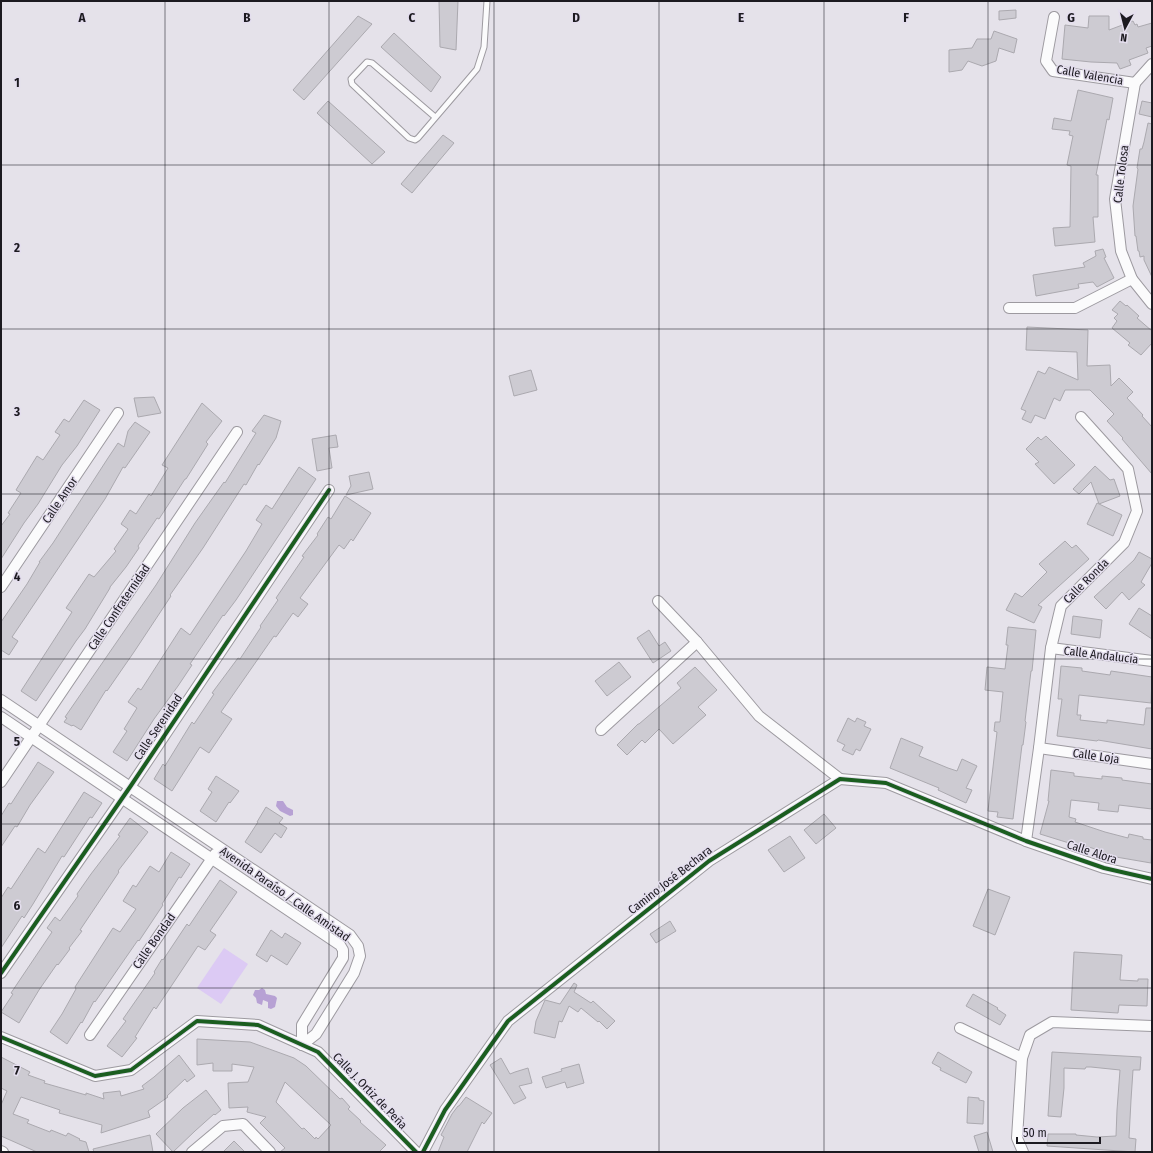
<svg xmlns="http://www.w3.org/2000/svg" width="1153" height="1153" font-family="'Fira Sans Condensed',sans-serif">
  <rect width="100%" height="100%" fill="#e5e2ea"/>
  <!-- green -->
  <polygon fill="#dccaf4" points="224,948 248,964 221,1004 197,988"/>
  <!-- water -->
  <g fill="#b7a1d4">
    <polygon points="277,801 283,801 287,807 293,810 293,815 290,816 280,811 276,806"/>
    <polygon points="262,988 265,990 266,994 275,996 277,998 275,1007 271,1009 268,1008 268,1002 263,1000 262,1005 257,1003 256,998 253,995 255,990 259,990"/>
  </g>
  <!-- building -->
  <g fill="#cdcbd2" stroke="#aba9af" fill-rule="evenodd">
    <polygon points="439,1 458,1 456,50 440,47"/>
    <polygon points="1016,10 1016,18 999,20 999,11"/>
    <polygon points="358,16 372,24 304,100 293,90"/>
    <polygon points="1089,16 1109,16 1109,30 1133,21 1135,25 1137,24 1138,27 1152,23 1152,46 1146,48 1148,53 1129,60 1131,65 1120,69 1117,63 1091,62 1062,59 1065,25 1088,28"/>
    <polygon points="994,31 1017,39 1014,53 999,48 996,61 982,66 968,61 962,70 949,72 949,50 972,48 977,39 991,39"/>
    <polygon points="394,33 441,77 431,92 381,47"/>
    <polygon points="1078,90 1113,98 1109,120 1107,119 1096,175 1098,175 1098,217 1093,217 1095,242 1055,246 1053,228 1070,227 1071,166 1067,165 1073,136 1069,135 1070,131 1052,129 1054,118 1071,121"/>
    <polygon points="328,101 385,152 372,164 317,113"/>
    <polygon points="1142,101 1152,103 1152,117 1139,114"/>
    <polygon points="1148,123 1152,124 1152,277 1144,260 1144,256 1140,257 1139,251 1138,251 1136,236 1135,236 1133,206 1138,169 1137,168 1140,149 1142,149 1144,142"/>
    <polygon points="443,135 454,143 412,193 401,184"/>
    <polygon points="1103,249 1106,257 1104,258 1114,278 1097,287 1093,282 1078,284 1079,288 1036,296 1033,275 1085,267 1083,263 1096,256 1095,251"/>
    <polygon points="1120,301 1126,306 1127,305 1139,316 1137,318 1152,331 1152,343 1141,355 1128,345 1130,343 1112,328 1117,321 1114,318 1118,314 1112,310"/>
    <polygon points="1027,327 1088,330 1087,366 1110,365 1111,386 1119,378 1133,392 1127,398 1143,415 1142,416 1152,427 1152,474 1122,439 1123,438 1107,421 1114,414 1090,390 1065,390 1060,401 1054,398 1045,419 1035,415 1031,423 1022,419 1026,411 1021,409 1038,371 1045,374 1049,367 1078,380 1077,352 1026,350"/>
    <polygon points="531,370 537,390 514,396 509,376"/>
    <polygon points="154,397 161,413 138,417 134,398"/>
    <polygon points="84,400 100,410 77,446 62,465 38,504 24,523 1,559 1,526 10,514 8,513 21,493 16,490 37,456 43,460 60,435 55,432 64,419 69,422"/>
    <polygon points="202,403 222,421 206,442 208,444 186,479 185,479 159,519 157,518 138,546 139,548 126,567 110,587 110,588 85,629 76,641 36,701 21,691 72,612 66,608 89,574 94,577 116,551 114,549 128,529 121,524 130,510 136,514 149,494 151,496 168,468 162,465"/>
    <polygon points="264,415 281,421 276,438 259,465 258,464 246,485 244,484 203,548 170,595 171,596 134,652 107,691 106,690 81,730 73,725 72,726 64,722 67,718 65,717 156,585 195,523 224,482 225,483 256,433 252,431"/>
    <polygon points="135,422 150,432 125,468 123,467 105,499 12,637 18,641 9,655 1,650 1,622 27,584 40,562 39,562 53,543 108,458 118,443 124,447 128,431"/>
    <polygon points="336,435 338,447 329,448 332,468 317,471 312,439"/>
    <polygon points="1046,436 1075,465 1054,484 1035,464 1039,462 1026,449 1038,437 1041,440"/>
    <polygon points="1095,466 1110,480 1114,479 1120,496 1099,504 1091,482 1079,494 1073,489"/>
    <polygon points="299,467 316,479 236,600 224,616 223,615 190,664 192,665 178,686 154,719 127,761 113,752 127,731 124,729 137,708 128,702 138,688 141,690 181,628 190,635 246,551 262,524 256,520 266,505 272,509"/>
    <polygon points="369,472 373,489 346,495 351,486 349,476"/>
    <polygon points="345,496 371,513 353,541 351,539 344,549 339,545 300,598 308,604 298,617 293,613 276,637 274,636 221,712 232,719 209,753 200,747 172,791 154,779 163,764 165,766 192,722 194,724 214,694 212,693 238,658 240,659 261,627 260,626 278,600 276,598 304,557 302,556 318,535 317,534 328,517 331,519"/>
    <polygon points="1097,503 1122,515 1113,536 1087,524"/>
    <polygon points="1065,541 1072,548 1076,545 1089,559 1038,605 1042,607 1034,623 1006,610 1015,593 1022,597 1047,572 1039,564"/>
    <polygon points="1139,552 1152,559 1152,563 1141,582 1145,585 1129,600 1122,592 1106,609 1094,597 1134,560"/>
    <polygon points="1139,608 1152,616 1152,639 1129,624"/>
    <polygon points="1073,616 1102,620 1100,638 1071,634"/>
    <polygon points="1008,627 1036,630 1032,671 1031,671 1025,721 1026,722 1023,745 1022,745 1013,819 997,817 998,812 988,811 997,732 994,731 995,722 1000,722 1003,692 985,690 987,667 1005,669 1008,645 1006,645"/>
    <polygon points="649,630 659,646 665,642 671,651 653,663 637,638"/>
    <polygon points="619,662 631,677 607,696 595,681"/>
    <polygon points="1061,666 1082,668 1082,671 1110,675 1111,671 1152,677 1151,703 1079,695 1077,715 1081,715 1080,720 1107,723 1107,720 1144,725 1146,708 1152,708 1152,749 1098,740 1097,741 1057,736 1062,699 1058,699"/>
    <polygon points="695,667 717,690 698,707 706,715 673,744 659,729 645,743 642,740 627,755 617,745 638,724 639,724 681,688 677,683"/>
    <polygon points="848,718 855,722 857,718 866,722 864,726 871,729 860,751 856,749 853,755 842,750 845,745 837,741"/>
    <polygon points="901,738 923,747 919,756 948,768 957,771 962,759 977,766 966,788 972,790 966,803 938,790 939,788 890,768"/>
    <polygon points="38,762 54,772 30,805 17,827 15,826 1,847 1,816 9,803 11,804"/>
    <polygon points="1051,770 1074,773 1074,776 1102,779 1102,776 1122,778 1122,780 1152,784 1152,809 1119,805 1118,812 1098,810 1099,803 1071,800 1069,817 1076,819 1075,822 1105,832 1128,838 1129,834 1143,837 1143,839 1152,840 1151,863 1116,857 1092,848 1069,842 1069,843 1040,834 1049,801 1048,801"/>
    <polygon points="216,776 239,791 230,803 229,802 216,822 200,811 212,792 208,789"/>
    <polygon points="84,792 102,803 92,818 90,817 64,857 62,856 33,904 24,918 22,916 1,948 1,898 8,887 11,889 38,848 45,853"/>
    <polygon points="266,807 283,818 279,823 287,828 281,838 275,833 261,853 245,842 258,822 257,822"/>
    <polygon points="824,814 836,828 816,844 804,830"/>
    <polygon points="130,818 148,832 118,871 119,872 80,930 82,931 69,948 70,949 58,965 57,964 39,990 19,1023 1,1012 13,994 11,993 52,932 47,928 55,917 60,921 78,896 77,894 91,874 120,836 118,835"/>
    <polygon points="790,836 805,858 784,872 768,850"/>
    <polygon points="171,852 190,864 181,878 179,877 162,904 163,905 139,941 138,940 95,1002 94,1001 82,1023 81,1022 67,1044 50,1032 62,1014 76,989 75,987 113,928 120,932 136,909 123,901 133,885 136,887 150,866 159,872"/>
    <polygon points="220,880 237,892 210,931 216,935 205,950 198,946 156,1009 154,1007 135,1037 137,1038 122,1057 107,1046 126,1021 123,1019 155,973 154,972 162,959 163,960 187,924 189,926"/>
    <polygon points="988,889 1010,897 995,935 973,926"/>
    <polygon points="670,921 676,931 656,943 650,934"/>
    <polygon points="271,930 282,938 285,933 301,943 287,965 271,955 267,962 256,955"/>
    <polygon points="1074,952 1122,955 1120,980 1138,981 1138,979 1148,979 1147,1006 1119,1005 1118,1013 1071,1010"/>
    <polygon points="574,983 577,985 574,992 591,1003 593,1001 615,1021 607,1029 599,1021 598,1022 581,1008 578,1012 569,1006 562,1022 559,1021 555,1038 534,1033 536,1021 545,1000 560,1004"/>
    <polygon points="973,994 998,1008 997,1009 1006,1015 1000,1025 966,1006"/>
    <path d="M197,1039L250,1042L294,1058L306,1066L340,1099L342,1098L350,1107L348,1109L361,1121L360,1122L386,1145L379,1152H280L285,1148L260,1123L266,1117L247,1112L248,1107L229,1108L228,1083L248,1082L254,1067L232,1064V1071H213V1063L197,1065ZM285,1082L331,1125L318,1139L316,1137L315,1139L304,1128L302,1129L276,1102Z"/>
    <polygon points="938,1052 972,1072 966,1083 940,1070 941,1068 932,1063"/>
    <polygon points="1052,1052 1141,1057 1140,1070 1133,1070 1131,1100 1129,1138 1136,1139 1135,1152 1047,1146 1048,1134 1076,1134 1076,1135 1097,1137 1116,1136 1117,1110 1120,1070 1091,1067 1086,1067 1085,1069 1064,1068 1064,1088 1061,1117 1048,1116"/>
    <polygon points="179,1055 195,1076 187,1082 185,1079 167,1096 168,1097 148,1111 150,1117 101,1133 102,1125 59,1113 60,1110 21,1097 13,1114 29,1120 27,1123 50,1132 51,1130 66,1136 68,1133 80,1139 79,1140 86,1142 89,1152 37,1152 1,1136 1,1105 7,1091 1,1088 1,1057 30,1072 28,1075 45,1081 44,1083 86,1095 86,1093 104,1099 103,1093 120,1091 121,1096 144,1089 142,1086 154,1077"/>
    <polygon points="501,1058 510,1074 515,1072 528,1068 532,1083 519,1086 526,1098 514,1104 490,1065"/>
    <polygon points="579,1064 584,1083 567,1088 565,1082 546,1088 542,1077 562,1071 561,1069"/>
    <polygon points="206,1090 221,1110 215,1115 214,1114 195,1131 173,1152 156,1134 183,1108"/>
    <polygon points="466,1097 492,1113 484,1124 482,1122 467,1152 438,1152 444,1137 441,1135 452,1114 458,1106 459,1106"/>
    <polygon points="968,1097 979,1098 979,1100 984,1101 983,1124 967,1123"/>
    <polygon points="987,1132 993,1152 979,1152 974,1136"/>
    <polygon points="150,1135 153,1152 94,1152 93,1149"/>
    <polygon points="234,1141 245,1152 223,1152"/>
  </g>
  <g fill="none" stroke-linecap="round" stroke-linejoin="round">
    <defs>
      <polyline id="service" points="435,117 372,63 367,62 351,79 352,84 409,138 415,140 418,138 477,69 484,47 487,1"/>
      <g id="minor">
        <polyline points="1054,17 1046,61 1053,71 1135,83"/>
        <polyline points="1135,83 1115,199 1121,251 1132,279 1152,304"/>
        <polyline points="1135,83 1152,64"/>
        <polyline points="1009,308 1075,308 1132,279"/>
        <polyline points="1,587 118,413"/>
        <polyline points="658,601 697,642 759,716 840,779"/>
        <polyline points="1051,648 1152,661"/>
        <polyline points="1,700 350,935 358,946 360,956 354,973 316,1034 302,1045"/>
        <polyline points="1,717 340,945 343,950 343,958 302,1025 302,1045"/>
        <polyline points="601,730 697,642"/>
        <polyline points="1039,748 1152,764"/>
        <polyline points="1,782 237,432"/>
        <polyline points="1026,841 1039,748 1051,648 1061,606 1124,543 1137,511 1128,469 1081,417"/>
        <polyline points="1,973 130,787 329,490"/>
        <polyline points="960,1028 1022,1058"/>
        <polyline points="90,1035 215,854"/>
        <polyline points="1,1037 95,1076 131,1070 197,1021 258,1025 318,1052 416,1152"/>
        <polyline points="1,1151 3,1152"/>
        <polyline points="192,1152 223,1126 243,1124 270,1152"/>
        <polyline points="423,1152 445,1110 508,1021 709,861 840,779 886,783 1026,841 1104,868 1152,879"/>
        <polyline points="1023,1152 1017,1138 1022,1058 1030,1035 1052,1022 1152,1026"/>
      </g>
    </defs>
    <!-- service casing -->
    <use href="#service" stroke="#9d9aa0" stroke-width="7"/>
    <!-- minor casing -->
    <use href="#minor" stroke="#9d9aa0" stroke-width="12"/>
    <!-- service -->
    <use href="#service" stroke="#fbfbfc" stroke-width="5"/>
    <!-- minor -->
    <use href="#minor" stroke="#fbfbfc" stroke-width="10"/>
    <defs>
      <g id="cycleway">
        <polyline points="1,973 130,787 329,490"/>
        <polyline points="1,1037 95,1076 131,1070 197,1021 258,1025 318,1052 416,1152"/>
        <polyline points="423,1152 445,1110 508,1021 709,861 840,779 886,783 1026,841 1104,868 1152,879"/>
      </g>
    </defs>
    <!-- cycleway casing -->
    <use href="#cycleway" stroke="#e4deee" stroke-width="6"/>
    <!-- cycleway -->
    <use href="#cycleway" stroke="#1b5e20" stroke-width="4"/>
  </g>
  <!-- grid -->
  <path fill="none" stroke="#1c1a20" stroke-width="1" stroke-opacity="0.55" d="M165,1V1152M329,1V1152M494,1V1152M659,1V1152M824,1V1152M988,1V1152M1,165H1152M1,329H1152M1,494H1152M1,659H1152M1,824H1152M1,988H1152"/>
  <g text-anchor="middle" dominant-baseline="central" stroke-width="3" stroke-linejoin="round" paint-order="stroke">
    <!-- street labels -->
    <g font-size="12" fill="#1c1a20" stroke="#e4deee">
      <text transform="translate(1090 75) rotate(10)">Calle Valencia</text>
      <text transform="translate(1121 174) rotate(-83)">Calle Tolosa</text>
      <text transform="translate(60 500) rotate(-56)">Calle Amor</text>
      <text transform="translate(1086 581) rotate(-45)">Calle Ronda</text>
      <text transform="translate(119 607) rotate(-56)">Calle Confraternidad</text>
      <text transform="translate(1101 655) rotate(7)">Calle Andalucía</text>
      <text transform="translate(158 727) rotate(-56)">Calle Serenidad</text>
      <text transform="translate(1096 756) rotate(8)">Calle Loja</text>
      <text transform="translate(1092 852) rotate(18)">Calle Alora</text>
      <text transform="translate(670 880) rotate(-38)">Camino José Bechara</text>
      <text transform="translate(285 894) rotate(35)">Avenida Paraíso / Calle Amistad</text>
      <text transform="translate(154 941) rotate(-55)">Calle Bondad</text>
      <text transform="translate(370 1091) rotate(46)">Calle J. Ortiz de Peña</text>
    </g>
  </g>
  <g font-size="13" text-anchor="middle" font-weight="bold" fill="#1c1a20" stroke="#e4deee" stroke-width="3" stroke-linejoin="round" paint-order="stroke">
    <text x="82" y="22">A</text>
    <text x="247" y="22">B</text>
    <text x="412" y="22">C</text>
    <text x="576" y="22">D</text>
    <text x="741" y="22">E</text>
    <text x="906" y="22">F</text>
    <text x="1071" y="22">G</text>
    <text x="17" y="87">1</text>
    <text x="17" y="252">2</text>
    <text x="17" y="416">3</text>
    <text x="17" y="581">4</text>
    <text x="17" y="746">5</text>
    <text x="17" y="910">6</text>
    <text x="17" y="1075">7</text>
  </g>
  <!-- border -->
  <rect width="1153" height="1153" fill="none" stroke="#1c1a20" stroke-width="4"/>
  <!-- north arrow -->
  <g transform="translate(1125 28) rotate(187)" stroke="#e4deee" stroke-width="3" paint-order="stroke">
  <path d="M0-3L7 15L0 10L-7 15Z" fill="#1c1a20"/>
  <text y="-6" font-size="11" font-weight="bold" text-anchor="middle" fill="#1c1a20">N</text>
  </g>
  <!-- scale -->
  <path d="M1017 1137v6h83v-6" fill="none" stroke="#1c1a20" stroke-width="2"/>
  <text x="1023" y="1137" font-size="12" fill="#1c1a20" stroke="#e4deee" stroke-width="3" paint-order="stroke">50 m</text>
</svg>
